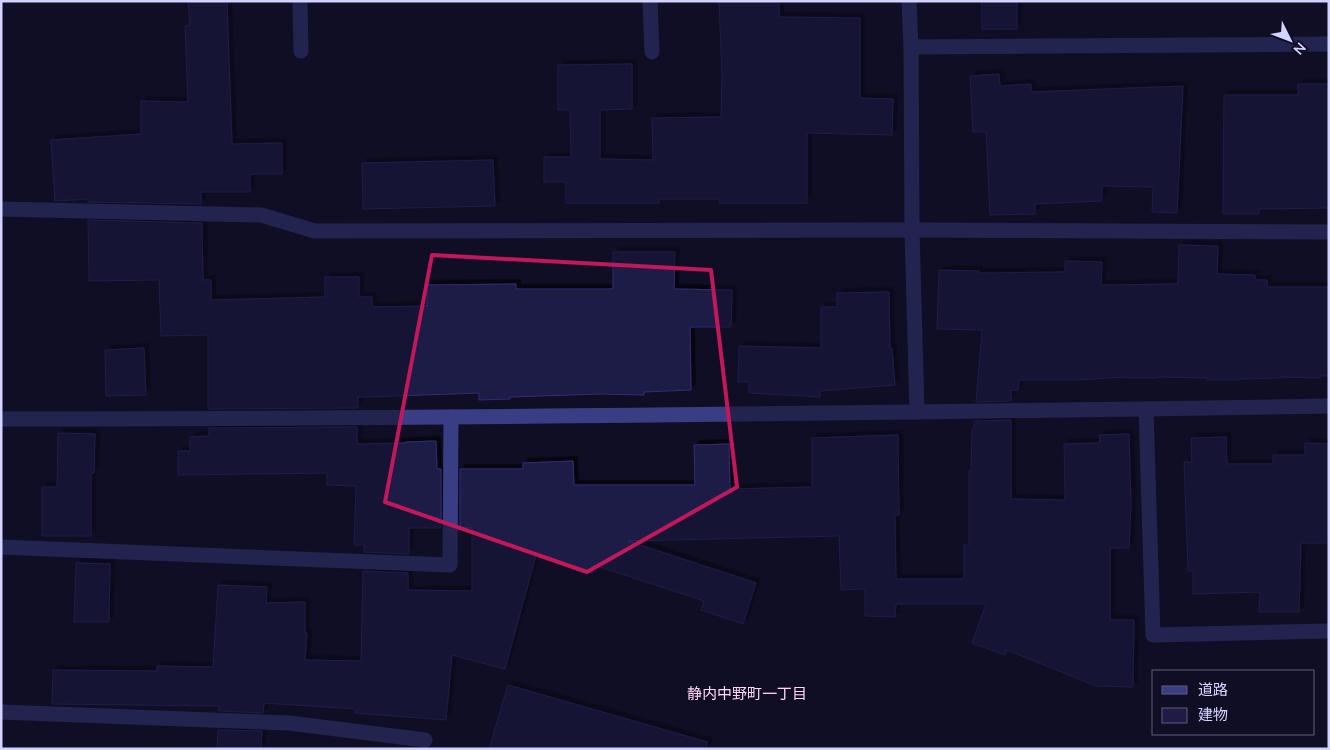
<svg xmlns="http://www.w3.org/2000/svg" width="1330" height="750" font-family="'Nunito Sans','Noto Sans JP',sans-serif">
  <defs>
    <filter id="shadow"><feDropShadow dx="4.5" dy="-4.5" stdDeviation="0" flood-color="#0009"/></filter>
  </defs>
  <rect width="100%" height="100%" fill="#100e25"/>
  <!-- building -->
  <g fill="#1f1a46" stroke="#332c72" filter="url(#shadow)">
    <polygon points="188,1 227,1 232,144 282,143 282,174 250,174 250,192 201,192 201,204 88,202 88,199 55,201 51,140 141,134 141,101 188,102 185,26 190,25"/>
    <polygon points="719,1 779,1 779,17 860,18 860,98 893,99 892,135 807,133 807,203 719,203 719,199 659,199 659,203 566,203 566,182 544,182 544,157 571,157 570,110 558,110 558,65 632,64 632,109 600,110 600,159 653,160 652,118 721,117 722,77"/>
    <rect x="982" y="1" width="35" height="28"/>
    <polygon points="999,74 1000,86 1031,84 1031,92 1183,86 1177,213 1152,212 1153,187 1102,186 1102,201 1035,204 1035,214 990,215 986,132 973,132 970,76"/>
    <polygon points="1298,84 1329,84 1329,208 1259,209 1259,214 1223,214 1224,95 1298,95"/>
    <polygon points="493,160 495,206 363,209 362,163"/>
    <polygon points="88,220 202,223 203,280 211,280 211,300 325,297 325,277 359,277 359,297 372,297 372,307 427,306 427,285 516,284 516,289 613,289 613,252 675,252 674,289 732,290 731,327 690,327 691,390 644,392 644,395 601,394 510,397 510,399 479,400 479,393 368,397 358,397 358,408 208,409 208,335 161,336 159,280 89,281"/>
    <polygon points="1179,245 1218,246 1217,274 1255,275 1255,280 1267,280 1267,287 1329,287 1329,376 1320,376 1320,378 1280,377 1280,378 1238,379 1238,380 1207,380 1207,378 1158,377 1158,378 1127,378 1127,377 1074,380 1019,380 1018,390 1011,390 1011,401 976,402 982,330 937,329 939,270 979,271 979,273 1065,272 1065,261 1102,262 1101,285 1178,284"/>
    <polygon points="889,292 890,349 892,348 895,385 820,391 820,397 749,393 749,382 738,382 739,346 821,348 821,307 837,307 837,293"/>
    <polygon points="144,348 146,395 106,396 105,350"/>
    <polygon points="1011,420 1011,499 1065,500 1064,444 1100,443 1099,435 1129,434 1131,504 1129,548 1110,548 1110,620 1134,620 1133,687 1096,686 1007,650 1005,655 972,643 986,604 896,604 895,617 865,616 865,589 841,590 839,536 628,541 756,583 743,624 701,610 704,601 594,565 592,573 536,555 505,669 452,655 446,720 355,713 356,709 264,703 263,713 219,711 219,706 52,704 53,670 157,671 157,666 213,667 218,585 267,587 266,603 305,602 305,633 307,633 305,660 361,661 363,571 408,573 408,590 472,591 472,528 460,528 460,469 523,469 523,463 573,461 574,485 695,485 694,445 729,444 730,489 812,487 812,438 898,435 899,515 895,515 896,579 964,579 964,545 969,545 969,471 971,471 972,429 974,429 974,421"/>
    <polygon points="357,427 357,444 405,443 405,442 436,441 437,469 441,469 441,528 409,528 409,554 364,552 364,545 354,545 356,486 327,485 327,473 178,475 178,451 190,451 190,437 209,436 209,428"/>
    <polygon points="58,433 95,434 94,473 91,473 91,536 42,536 42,487 57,487"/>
    <polygon points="1226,437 1227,464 1273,464 1273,455 1305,455 1305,443 1329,444 1329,543 1301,543 1299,612 1259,612 1260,592 1193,594 1193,571 1188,571 1184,462 1192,462 1191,438"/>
    <polygon points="76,563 110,564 109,622 74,622"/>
    <polygon points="508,685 707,742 706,749 489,749"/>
    <polygon points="218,730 262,731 261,749 217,749"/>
  </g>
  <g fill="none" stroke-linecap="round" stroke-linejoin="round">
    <!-- street -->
    <g stroke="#393e84" stroke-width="15">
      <polyline points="300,1 301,51"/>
      <polyline points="650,1 652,52"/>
      <polyline points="909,1 911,47 912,230 917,412"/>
      <polyline points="911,47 1329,44"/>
      <polyline points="1,209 261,215 315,231 912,230 1329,232"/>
      <polyline points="1146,409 1153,635 1329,631"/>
      <path d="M1,419C444,419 886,413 1329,406"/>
      <polyline points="1,547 450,565 451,417"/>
      <polyline points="1,712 289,723 425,740"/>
    </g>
  </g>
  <!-- marked area -->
  <path d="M0 0H1330V750H0ZM432,255L711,270L737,487L587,572L385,502Z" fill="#100e25" fill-opacity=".55" fill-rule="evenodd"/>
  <path fill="none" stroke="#c2185b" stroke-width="4" stroke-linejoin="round" d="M432,255L711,270L737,487L587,572L385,502Z"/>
  <g text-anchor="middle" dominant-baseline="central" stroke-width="4.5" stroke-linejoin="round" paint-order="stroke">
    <!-- neighbourhood labels -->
    <g font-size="15" fill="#ffd5f4" stroke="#100e25">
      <text x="747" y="694">静内中野町一丁目</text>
    </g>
  </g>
  <!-- border -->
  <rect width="1330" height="750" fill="none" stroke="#d3d3ff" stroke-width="5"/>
  <!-- legend -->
  <rect x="1152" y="670" width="162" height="65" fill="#100e25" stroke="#5e5d7c"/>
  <rect x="1162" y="686" width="25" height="8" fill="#393e84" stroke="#5e5d7c"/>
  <text x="1198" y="695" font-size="15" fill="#d3d3ff">道路</text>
  <rect x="1162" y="708" width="25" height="15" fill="#1f1a46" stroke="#5e5d7c"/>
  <text x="1198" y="720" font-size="15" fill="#d3d3ff">建物</text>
  <!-- north arrow -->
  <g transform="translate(1290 40) rotate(132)" stroke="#100e25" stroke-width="4" paint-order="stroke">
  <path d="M0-4L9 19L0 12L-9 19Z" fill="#d3d3ff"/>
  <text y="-8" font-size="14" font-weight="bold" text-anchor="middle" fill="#d3d3ff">N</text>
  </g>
</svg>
